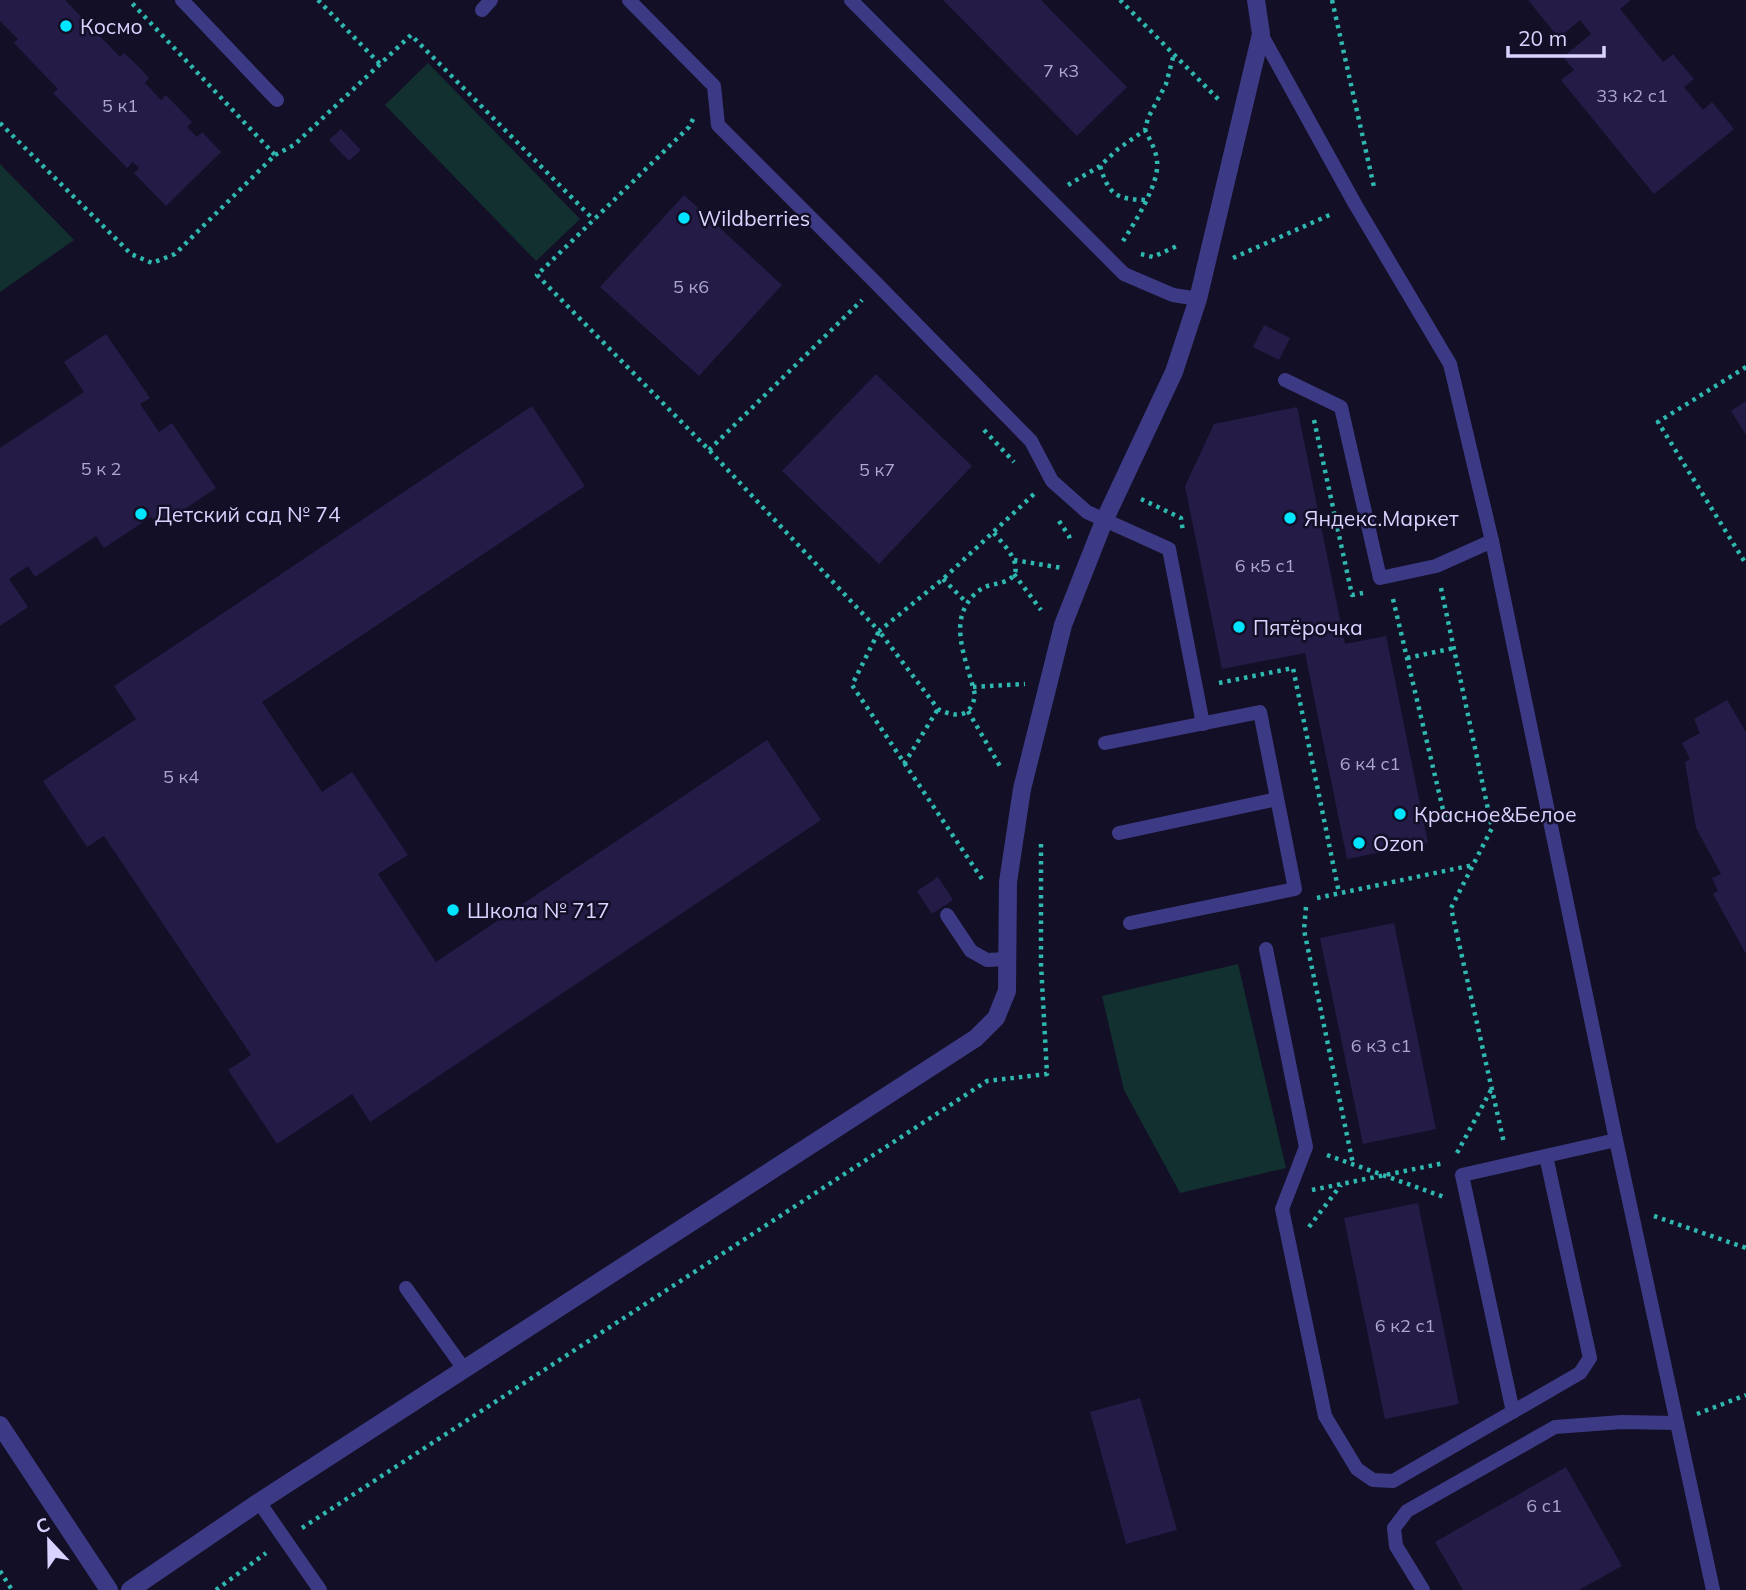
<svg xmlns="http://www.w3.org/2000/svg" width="1746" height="1590" font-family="Mulish,sans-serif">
  <rect width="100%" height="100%" fill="#130f26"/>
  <!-- green -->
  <g fill="#12302f">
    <polygon points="428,63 580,219 536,261 385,105"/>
    <polygon points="0,164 74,240 0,292"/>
    <polygon points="1238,964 1286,1168 1180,1193 1124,1090 1102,996"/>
  </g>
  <!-- building -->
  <g fill="#241b47">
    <polygon points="0,0 65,0 120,57 124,53 136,64 149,78 145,83 161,100 166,95 192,122 187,127 197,137 202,132 221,152 166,206 134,173 139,168 133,162 127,168 53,93 58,89 14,43 18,39 0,21"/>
    <polygon points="943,0 1041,0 1127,87 1077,136"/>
    <polygon points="1528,0 1631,0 1620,9 1663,62 1673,54 1694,79 1684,87 1703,110 1712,102 1734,129 1654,194 1561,80 1574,70 1563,57 1591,34 1580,20 1559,38"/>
    <polygon points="341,129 361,150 349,161 329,140"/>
    <polygon points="684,195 782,285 699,376 600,287"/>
    <polygon points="1264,325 1290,338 1279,360 1253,347"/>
    <polygon points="106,334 150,398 140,404 159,432 172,423 216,488 158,527 151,517 104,548 96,536 35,577 28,566 9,579 28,607 0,626 0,448 84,392 64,362"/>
    <polygon points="876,374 972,466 879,564 782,471"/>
    <polygon points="1746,401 1746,435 1731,411"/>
    <polygon points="532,406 585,486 262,702 322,792 352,772 408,855 378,874 436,962 767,740 821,820 370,1122 352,1094 277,1144 228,1070 251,1055 104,836 87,847 43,781 136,719 114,686"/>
    <polygon points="1297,407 1345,644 1386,636 1428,843 1347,859 1305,653 1222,669 1185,486 1214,424"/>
    <polygon points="1727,700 1746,732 1746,954 1713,894 1718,891 1712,878 1721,874 1696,828 1685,762 1690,759 1682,743 1700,733 1694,719"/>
    <polygon points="938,877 953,900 932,914 917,891"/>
    <polygon points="1394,923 1436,1129 1363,1144 1320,938"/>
    <polygon points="1418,1203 1459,1404 1385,1419 1344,1218"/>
    <polygon points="1140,1398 1177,1530 1126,1544 1090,1412"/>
    <polygon points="1566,1467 1622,1566 1579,1590 1463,1590 1435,1542"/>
  </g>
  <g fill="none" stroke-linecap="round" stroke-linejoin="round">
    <!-- path -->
    <g stroke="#2fb8b0" stroke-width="4.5" stroke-dasharray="3.5 5" stroke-linecap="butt">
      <polyline points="318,0 380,64"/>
      <polyline points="1120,0 1219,100"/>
      <polyline points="1332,0 1374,187"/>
      <polyline points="693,119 689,127 537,275 709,450 879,631 943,579 1034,494"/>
      <polyline points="0,123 131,254 152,263 175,254 275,155 129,0"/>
      <polyline points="275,155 294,145 411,35 594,220"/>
      <path d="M1100,166C1109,195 1116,199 1145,200"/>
      <polyline points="1068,185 1100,166 1118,149 1145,130 1148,118 1166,84 1174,54"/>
      <path d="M1123,241C1135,222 1160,183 1157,161C1156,150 1150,140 1145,130"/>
      <polyline points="1141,254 1153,257 1179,245"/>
      <polyline points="1233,258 1334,213"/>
      <polyline points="1746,367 1658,422 1746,564"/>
      <polyline points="1314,420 1352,595 1363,593"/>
      <polyline points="984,430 1014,462"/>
      <polyline points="709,450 862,300"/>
      <polyline points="1141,499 1181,518 1183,532"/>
      <polyline points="1059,521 1069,536 1070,540"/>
      <polyline points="1014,560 1062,568"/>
      <polyline points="1014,574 1041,610"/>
      <polyline points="943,579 967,603"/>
      <polyline points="1441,588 1492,828 1451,908 1504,1143"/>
      <polyline points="1393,599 1445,818"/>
      <polyline points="1407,658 1454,648"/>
      <polyline points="1219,683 1293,668 1339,893"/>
      <polyline points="973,687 1025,684"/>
      <polyline points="968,711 1001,768"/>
      <polyline points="904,764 938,709"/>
      <path d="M982,879L852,685L879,631L938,709C956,718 971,718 975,695C970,672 955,639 962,615C965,604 974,592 985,587C992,584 999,584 1006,581C1030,570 1003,544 994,533"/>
      <polyline points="1317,898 1473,865"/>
      <polyline points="1306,907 1304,930 1353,1164"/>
      <polyline points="1457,1153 1491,1090"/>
      <polyline points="1327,1155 1444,1197"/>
      <polyline points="1312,1190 1444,1163"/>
      <polyline points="1654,1216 1746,1248"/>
      <polyline points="1309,1227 1341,1185"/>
      <polyline points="1697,1414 1746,1395"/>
      <polyline points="302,1528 987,1081 1047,1074 1041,964 1041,844"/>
      <polyline points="0,1571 12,1590"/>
      <polyline points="216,1590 266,1553"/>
    </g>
    <!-- lane -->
    <g stroke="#3d3a85" stroke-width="14">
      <polyline points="182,0 277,100"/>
      <polyline points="629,0 714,86 718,125 877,284 1031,441 1052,481 1087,512 1169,549 1203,724"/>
      <polyline points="851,0 1124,274 1173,295 1198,299"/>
      <polyline points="482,10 491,0"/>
      <polyline points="1261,34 1355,204 1450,364 1492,541 1616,1140 1713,1590"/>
      <polyline points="1285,380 1341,407 1380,578 1436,566 1492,541"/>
      <polyline points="1105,743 1260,712 1295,889 1130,923"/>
      <polyline points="1119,833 1277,799"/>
      <polyline points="947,915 971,951 987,960 1007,959"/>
      <polyline points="1266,949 1306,1147 1282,1209 1325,1416 1357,1469 1373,1480 1393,1481 1580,1373 1590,1358 1546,1156"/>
      <polyline points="406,1288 464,1369"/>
      <polyline points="1513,1412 1462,1175 1616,1140"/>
      <polyline points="259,1502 320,1590"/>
      <polyline points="1423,1590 1396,1546 1394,1528 1407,1511 1555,1427 1622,1422 1677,1423"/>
    </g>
    <!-- street -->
    <g stroke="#3d3a85" stroke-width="18">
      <polyline points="0,1425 109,1590"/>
      <polyline points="130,1590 259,1502 976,1038 996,1018 1007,991 1008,882 1022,789 1063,625 1104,521 1174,372 1198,299 1261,34 1256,0"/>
    </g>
  </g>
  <!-- markers -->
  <g fill="#00e5ff" stroke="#130f26" stroke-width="2.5">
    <circle cx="66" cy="26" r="7"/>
    <circle cx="684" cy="218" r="7"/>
    <circle cx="141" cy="514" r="7"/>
    <circle cx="1290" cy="518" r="7"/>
    <circle cx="1239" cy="627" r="7"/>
    <circle cx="1400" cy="814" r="7"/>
    <circle cx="1359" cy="843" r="7"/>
    <circle cx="453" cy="910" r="7"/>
  </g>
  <g text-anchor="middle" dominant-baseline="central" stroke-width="5" stroke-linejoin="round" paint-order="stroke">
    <!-- number labels -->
    <g font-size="18" fill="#aca6d1">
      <text x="1061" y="70">7 к3</text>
      <text x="1632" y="95">33 к2 с1</text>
      <text x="120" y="105">5 к1</text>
      <text x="691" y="286">5 к6</text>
      <text x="101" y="468">5 к 2</text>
      <text x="877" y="469">5 к7</text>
      <text x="1265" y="565">6 к5 с1</text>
      <text x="1370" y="763">6 к4 с1</text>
      <text x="181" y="776">5 к4</text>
      <text x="1381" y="1045">6 к3 с1</text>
      <text x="1405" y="1325">6 к2 с1</text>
      <text x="1544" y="1505">6 с1</text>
    </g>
    <!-- poi labels -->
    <g font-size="21" fill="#d9d4ff" stroke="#130f26" text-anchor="start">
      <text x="80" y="26">Космо</text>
      <text x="698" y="218">Wildberries</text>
      <text x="155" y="514">Детский сад № 74</text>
      <text x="1304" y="518">Яндекс.Маркет</text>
      <text x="1253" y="627">Пятёрочка</text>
      <text x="1414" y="814">Красное&amp;Белое</text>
      <text x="1373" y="843">Ozon</text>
      <text x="467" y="910">Школа № 717</text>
    </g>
  </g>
  <!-- north arrow -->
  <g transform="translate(49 1541) rotate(338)" stroke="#130f26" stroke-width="5" paint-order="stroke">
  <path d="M0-5L12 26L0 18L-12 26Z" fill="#d9d4ff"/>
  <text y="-10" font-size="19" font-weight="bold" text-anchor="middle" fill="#d9d4ff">С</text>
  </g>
  <!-- scale -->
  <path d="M1508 46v10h96v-10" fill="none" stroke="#d9d4ff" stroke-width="3.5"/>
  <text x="1518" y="46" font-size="21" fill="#d9d4ff" stroke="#130f26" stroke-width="5" paint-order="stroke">20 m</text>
</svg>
